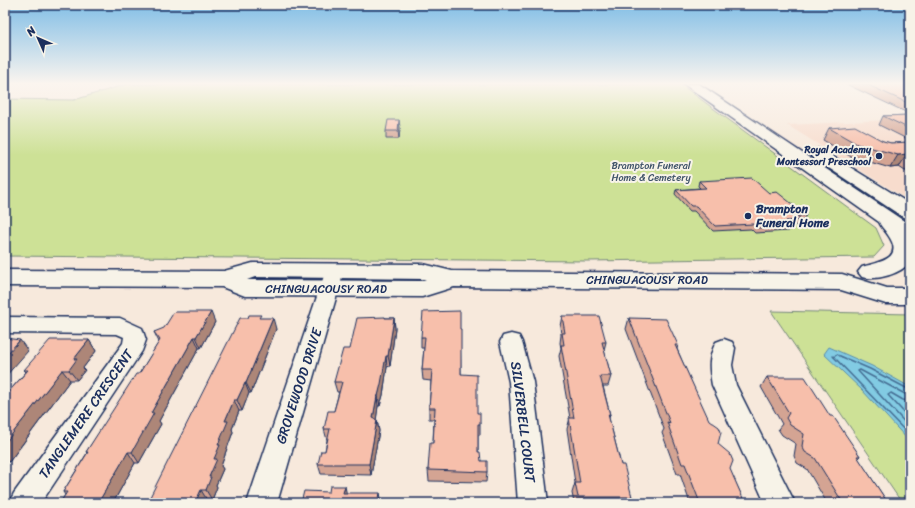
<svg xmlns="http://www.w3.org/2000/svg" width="915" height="508" font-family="Sriracha,sans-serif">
  <rect width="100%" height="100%" fill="#f7e9dc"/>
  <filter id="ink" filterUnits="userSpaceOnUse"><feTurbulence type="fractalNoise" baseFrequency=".025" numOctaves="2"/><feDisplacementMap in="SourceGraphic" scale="8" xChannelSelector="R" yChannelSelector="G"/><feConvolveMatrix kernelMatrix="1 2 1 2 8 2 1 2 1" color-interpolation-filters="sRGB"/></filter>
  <g filter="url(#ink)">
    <!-- built -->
    <polygon fill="#f7dccd" points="910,120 910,201 787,125 909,119"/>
    <!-- green -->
    <g fill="#cde196" stroke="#74887a">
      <polygon points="127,84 680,84 876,228 884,246 874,257 587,261 5,256 5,99 74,100"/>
      <polygon points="771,311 910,314 910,503 902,503"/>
    </g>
    <!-- water -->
    <polygon fill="#82cbe3" stroke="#598dae" points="829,347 872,366 910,387 910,442 862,390 824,354"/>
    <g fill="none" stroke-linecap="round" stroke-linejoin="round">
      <!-- shore-far1 -->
      <polyline stroke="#446d93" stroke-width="1" points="834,357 836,354 842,357"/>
      <!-- shore -->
      <g stroke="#446d93" stroke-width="1.5">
        <polyline points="833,356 910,436"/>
        <polyline points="840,356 870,369 910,390"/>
        <polyline points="910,395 905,394 860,370 858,371 910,428"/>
        <polyline points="910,401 903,400 891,393 888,395 910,419"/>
      </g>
      <defs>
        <g id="minor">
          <polygon points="335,264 342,266 344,270 277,503 247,503 326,270 328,266"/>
          <polygon points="5,317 120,318 142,328 146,340 142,351 41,503 9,503 14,493 123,343 124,337 117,334 5,333"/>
          <polygon points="511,334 519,336 522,342 533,382 548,503 518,503 509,382 500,342 503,336"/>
          <path d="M724,339L732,342L735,348L732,365L736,385L795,503H765L712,385C709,368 708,358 716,342Z"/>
        </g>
        <g id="major">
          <path d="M684,84H699L910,225V262C901,274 876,281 862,277L858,272L862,267C879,262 905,259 888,235C885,230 881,227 879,222Z"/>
          <polygon points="818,149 824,151 910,204 910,219 903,217 812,157 810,154 812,151"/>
          <path d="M253,263L423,264L452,271L842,274L887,288H910V304H886L841,290L454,287L422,297L245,296L222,287L5,286V270L224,271ZM255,277L426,279L421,281L247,280Z"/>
        </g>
      </defs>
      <!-- minor casing -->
      <use href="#minor" stroke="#1b2f5e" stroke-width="3"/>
      <!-- major casing -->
      <use href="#major" stroke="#1b2f5e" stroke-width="3"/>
      <!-- minor -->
      <use href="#minor" fill="#f7f3e8" fill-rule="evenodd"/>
      <!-- major -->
      <use href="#major" fill="#f7f3e8" fill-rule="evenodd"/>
    </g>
    <!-- wall -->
    <g fill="#d4a493" stroke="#1b2f5e">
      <polygon points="846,84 910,84 910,114"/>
      <polygon points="910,115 910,138 905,138 879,125 883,116"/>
      <polygon points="399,120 400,128 399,139 386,139 386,131"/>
      <polygon points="829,128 891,143 910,142 910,172 908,171 905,171 899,167 890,168 850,156 823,140"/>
      <polygon points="699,181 769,193 806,215 803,220 802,220 799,225 791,226 789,231 755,233 751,229 713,231 694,211 690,211 675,194 676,190 700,188 698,186"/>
      <polygon points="562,316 606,342 604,350 611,376 608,386 603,386 610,415 609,418 621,465 632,497 630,503 574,503 572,493 575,483 567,429 570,418 559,356 561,348 560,343 561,335 560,326"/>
      <polygon points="385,317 385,318 394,318 395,329 390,366 387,367 383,395 380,406 378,406 376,420 377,420 379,431 371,475 321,474 318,464 325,451 327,440 324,429 334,411 339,392 337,392 334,382 350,349"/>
      <polygon points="262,318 276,329 251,393 249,393 242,411 239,411 232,429 233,432 225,454 225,455 221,466 223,469 216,485 217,487 212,500 147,503"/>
      <polygon points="629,318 678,345 677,349 718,444 745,503 690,503 680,474 677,474 662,433 664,429 626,329"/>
      <polygon points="215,322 201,348 199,348 159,421 161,424 139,463 135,463 113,503 60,503 65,495 63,492 87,453 86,452 139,374 159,342 154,332"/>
      <polygon points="460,329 461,374 477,413 480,424 480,435 478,435 478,452 481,461 487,472 486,482 429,481 428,470 433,443 434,419 429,419 429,408 431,381 423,380 422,370 424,348 421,348 421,337"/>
      <polygon points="89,340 96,351 83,368 85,370 77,380 70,380 19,449 9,462 6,462 5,464 5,396 26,372 24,370"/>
      <polygon points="767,377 830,416 860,456 858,458 888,503 827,503 807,469 797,463 794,456 796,444 782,435 778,429 782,424 761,387"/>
    </g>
    <!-- shaded-wall -->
    <g fill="#ad8678" stroke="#1b2f5e">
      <polygon points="399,120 400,128 399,139 398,131"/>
      <polygon points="907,154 899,167 890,168 898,155"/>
      <polygon points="211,312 215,322 201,348 196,337"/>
      <polygon points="273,318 276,329 251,393 246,383"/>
      <polygon points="394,318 395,329 390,366 388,356"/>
      <polygon points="7,336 15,346 20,340 28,351 5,377 5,338"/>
      <polygon points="194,337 199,348 159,421 161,424 139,463 132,452 151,413"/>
      <polygon points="89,340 96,351 83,368 85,370 77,380 69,370 74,359"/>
      <polygon points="386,356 387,367 383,395 380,406 378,396"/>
      <polygon points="62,370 70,380 9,462 5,458 5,443"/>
      <polygon points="245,383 249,393 242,411 237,400"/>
      <polygon points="377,396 378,406 375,429 373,418"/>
      <polygon points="234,400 239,411 232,429 233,432 225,454 225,455 221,466 223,469 216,485 217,487 212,500 206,490 214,459 225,421"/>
      <polygon points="377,420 379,431 371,475 369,464"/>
      <polygon points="128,452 135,463 113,503 98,503"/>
      <polygon points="345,486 347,496 343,493"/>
      <polygon points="201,490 207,500 206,503 195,503"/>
      <polygon points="380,493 382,503 378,503"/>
    </g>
    <!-- building -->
    <g fill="#f7bfab" stroke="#1b2f5e">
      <polygon points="866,84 902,84 910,88 910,104"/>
      <polygon points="910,115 910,129 883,116"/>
      <polygon points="388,120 399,120 398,131 386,131"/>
      <polygon points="855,126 883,141 891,143 910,142 910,156 907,154 898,155 857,144 829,128"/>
      <polygon points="752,178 769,193 777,192 806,215 797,216 802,220 786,221 791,226 758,228 753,224 715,226 696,206 691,206 676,190 706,188 699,181"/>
      <polygon points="460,311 460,329 461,329 461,374 477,375 477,413 480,413 480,424 478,424 478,452 480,452 481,461 487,461 487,472 428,470 430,443 433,443 435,408 429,408 432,370 422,370 425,337 421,337 423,312"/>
      <polygon points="174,312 211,312 196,337 194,337 151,413 154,413 132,452 128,452 98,503 60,503 67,492 63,492 88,452 86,452 136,374 139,374 160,340 154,332 164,328"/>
      <polygon points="249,315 261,315 259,318 273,318 246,383 245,383 237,400 234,400 225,421 228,421 218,445 220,445 214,459 217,459 209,477 211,477 206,490 201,490 195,503 147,503 240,318 248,318"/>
      <polygon points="562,316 599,316 606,342 602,342 611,376 600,376 610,415 608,414 621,465 624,465 632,497 578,497 575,483 580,483 569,418 574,418 561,345 564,345 562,333 565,333"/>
      <polygon points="385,317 385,318 394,318 388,356 386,356 381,384 378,396 377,396 373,418 377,420 369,464 318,464 321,451 325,451 330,429 324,429 328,411 334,411 342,382 334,382 343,349 350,349 357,318"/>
      <polygon points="629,318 666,319 678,345 675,345 709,420 719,427 721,432 718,444 730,454 733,461 730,469 745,503 700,503 685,464 682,464 667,422 670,423"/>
      <polygon points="5,336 7,336 5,338 20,340 5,356"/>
      <polygon points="50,340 89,340 74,359 77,359 69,370 62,370 5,443 5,396 28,370 24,370"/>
      <polygon points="767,377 805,377 830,416 833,416 860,456 857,456 888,503 843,503 815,458 805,452 802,446 804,434 790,425 786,418 789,413"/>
      <polygon points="330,486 345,486 343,493 380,493 378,503 301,503 304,491 329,492"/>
    </g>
  </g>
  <!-- sky -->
  <linearGradient id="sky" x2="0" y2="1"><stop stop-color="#7fbde6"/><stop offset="0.54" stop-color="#fbf5ef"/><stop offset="1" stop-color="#fbf5ef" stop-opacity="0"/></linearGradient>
  <rect width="915" height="155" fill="url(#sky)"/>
  <!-- markers -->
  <g fill="#1b2f5e" stroke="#f7f3e8" stroke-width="1.5">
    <circle cx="879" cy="156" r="4"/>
    <circle cx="748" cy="216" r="4"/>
  </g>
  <g text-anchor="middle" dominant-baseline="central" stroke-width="4" stroke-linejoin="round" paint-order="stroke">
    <!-- far-poi labels -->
    <g font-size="10" font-weight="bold" fill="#1b2f5e" stroke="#f7f3e8" text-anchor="end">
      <text x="871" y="150">Royal Academy<tspan x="871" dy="12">Montessori Preschool</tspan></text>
    </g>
    <!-- far-park labels -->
    <g font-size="10" fill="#3f5369" stroke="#f7f3e8">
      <text x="651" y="166">Brampton Funeral<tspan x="651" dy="12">Home &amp; Cemetery</tspan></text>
    </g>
    <!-- poi labels -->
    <g font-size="12" font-weight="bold" fill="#1b2f5e" stroke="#f7f3e8" text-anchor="start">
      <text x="756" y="209">Brampton<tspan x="756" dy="14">Funeral Home</tspan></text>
    </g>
    <!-- street labels -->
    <g font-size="12" fill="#1b2f5e" stroke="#f7f3e8">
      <text x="647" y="280">CHINGUACOUSY ROAD</text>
      <text x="326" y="289">CHINGUACOUSY ROAD</text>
    </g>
    <!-- near-street labels -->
    <g font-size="14" fill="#1b2f5e" stroke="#f7f3e8">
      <text transform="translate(299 386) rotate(-72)">GROVEWOOD DRIVE</text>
      <text transform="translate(86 414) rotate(-55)">TANGLEMERE CRESCENT</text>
      <text transform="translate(523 422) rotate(83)">SILVERBELL COURT</text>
    </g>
  </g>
  <!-- margin -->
  <rect width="915" height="508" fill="none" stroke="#f7f3e8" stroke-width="20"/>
  <rect x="10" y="10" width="895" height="488" fill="none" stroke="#1b2f5e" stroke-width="1.5" filter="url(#ink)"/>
  <!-- north arrow -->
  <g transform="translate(38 38) rotate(315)" stroke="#f7f3e8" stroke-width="3" paint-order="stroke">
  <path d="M0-3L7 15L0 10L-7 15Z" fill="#1b2f5e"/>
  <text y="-6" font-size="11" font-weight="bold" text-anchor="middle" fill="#1b2f5e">N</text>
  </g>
</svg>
